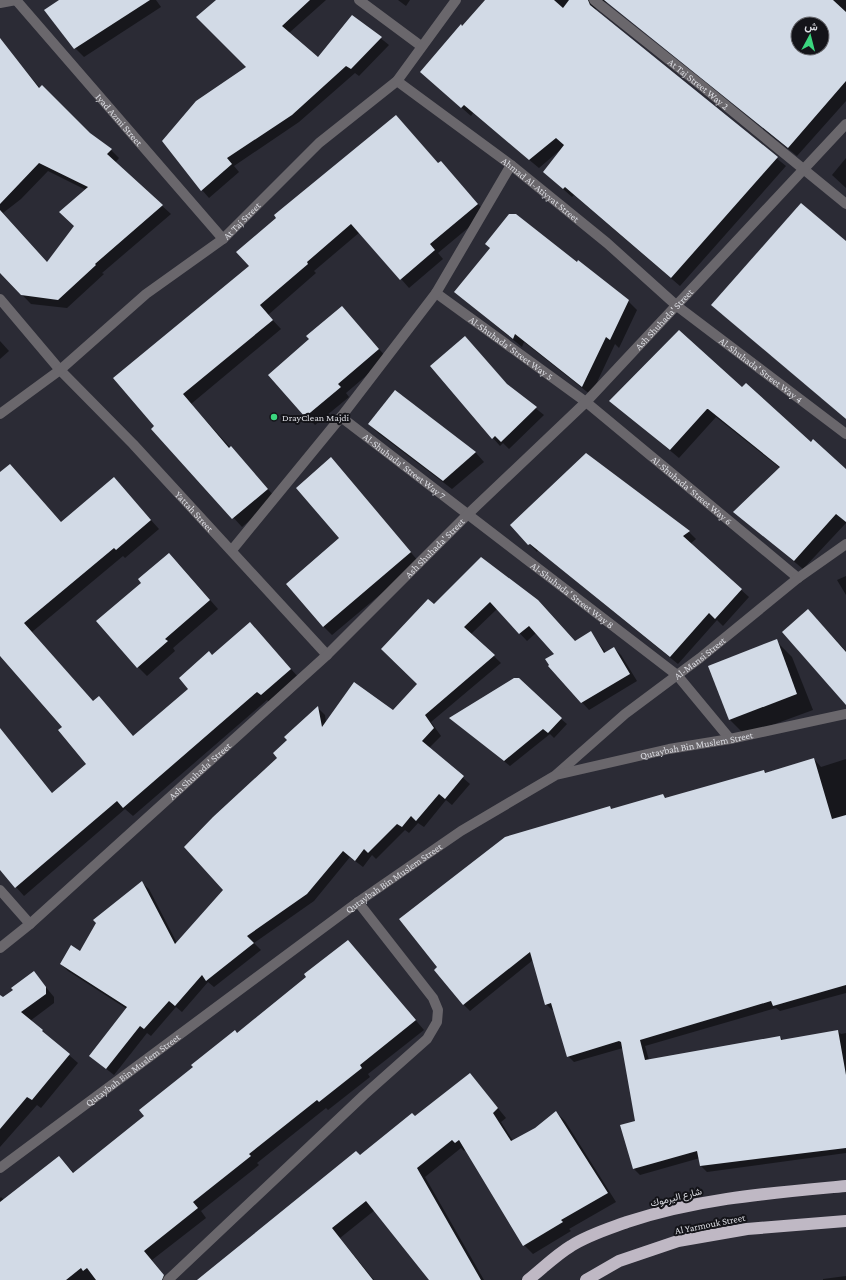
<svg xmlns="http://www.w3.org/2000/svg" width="846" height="1280" font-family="'Crimson Pro',Vazirmatn,serif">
  <rect width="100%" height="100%" fill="#2b2b35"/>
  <!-- shadow -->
  <g fill="#0007" fill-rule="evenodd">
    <polygon points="60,0 156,0 161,7 84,57 75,48"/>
    <polygon points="217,0 326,0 289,33 318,59 353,16 389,45 359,76 355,73 299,122 234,166 239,172 209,198 202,190 248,67"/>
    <polygon points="398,0 410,0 406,6"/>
    <path d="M485,0H846V101L797,156L608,3L604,2L598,4L596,9L597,12L786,166L680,286L574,195L572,197L544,172L560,150L539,168L473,113L471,116L421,72ZM798,24H822V48H798Z"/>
    <path d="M4,45L40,88L89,134L111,150L119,158L115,163L171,214L102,273L104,274L67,308L31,304L0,272V49ZM48,171L86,190L75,227L47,263L3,213L21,199Z"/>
    <polygon points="396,116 438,164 449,171 486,213 438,253 443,259 409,288 360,232 314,271 316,273 268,315 281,329 191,404 276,498 242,527 153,429 250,266"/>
    <polygon points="846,158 846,188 832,175"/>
    <polygon points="846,242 846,419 712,305"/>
    <polygon points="490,248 577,263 628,301 637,310 619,348 615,344 591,395 524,342 522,347 455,292"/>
    <polygon points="342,307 387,358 346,393 349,397 315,425 270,375 311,340"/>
    <polygon points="465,337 509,387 544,415 509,449 503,443 500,446 493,438 431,366"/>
    <polygon points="0,341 9,351 0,359"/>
    <polygon points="742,388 846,470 846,523 803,569 735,512 780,468 716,417 679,458 611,401"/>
    <polygon points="395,392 476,453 484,462 452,489 378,433 369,424"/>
    <polygon points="586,454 689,532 696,539 690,544 749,597 723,626 717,620 678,664 538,550 537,552 511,525"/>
    <polygon points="331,459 419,562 332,635 323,626 341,538"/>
    <polygon points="0,474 18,474 62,523 114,479 159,529 125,558 123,556 32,632 93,702 133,737 190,689 212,656 250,623 299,678 270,703 267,700 133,816 125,809 24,896 0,869 0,728 53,794 88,764 63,727 1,656 0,657"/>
    <polygon points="481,558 575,642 591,633 606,653 614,648 621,655 637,681 589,710 549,666 555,654 536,633 527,641 497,609 471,634 501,663 431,722 441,736 429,748 470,784 452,805 446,800 424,827 418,823 409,833 405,830 376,859 372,855 363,867 350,857 314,901 254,943 261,950 214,987 208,982 182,1012 176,1007 151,1036 147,1033 114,1075 90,1056 127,1009 68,971 61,964 81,952 142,883 149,889 177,943 225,890 279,758 318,708 325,715 326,723 393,711 418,684 434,605"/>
    <polygon points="178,563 218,609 173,648 175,651 147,676 138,667"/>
    <polygon points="846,576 846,595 837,580"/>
    <polygon points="808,610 846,651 846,702"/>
    <polygon points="776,641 792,657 813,710 745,735 730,720"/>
    <polygon points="561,719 567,724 554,738 550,734 510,766 456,723"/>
    <polygon points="814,759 821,767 846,759 846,993 780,1011 776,1008 645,1046 649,1060 780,1037 784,1041 838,1031 841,1034 846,1033 846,1153 707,1172 701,1166 700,1158 640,1175 634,1169 637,1121 623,1048 574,1062 568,1056 554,1010 552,1010 546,1004 533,960 470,1011 464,1005 610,808 612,810 663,795 667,799 764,771 766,773"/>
    <polygon points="348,941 424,1030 368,1074 370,1077 328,1110 326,1108 257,1163 259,1165 201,1211 206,1218 152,1260 168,1280 1,1280 0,1198 1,1197 4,1200 59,1157 74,1173 146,1116 237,1034 308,977"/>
    <polygon points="34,973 54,997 54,1003 30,1021 78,1063 41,1108 37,1105 0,1147 0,1001"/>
    <polygon points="470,1074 506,1118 501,1122 513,1141 535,1129 556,1112 565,1121 616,1202 569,1229 571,1231 533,1254 524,1245 466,1149 464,1151 461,1148 425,1177 484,1280 430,1280 375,1210 340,1238 374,1280 209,1280 360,1156 415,1118"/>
    <polygon points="846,1276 846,1280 823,1280 823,1279"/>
  </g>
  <!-- building -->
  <g fill="#d2dae6" fill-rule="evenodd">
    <polygon points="59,0 150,0 74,49 44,10"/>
    <polygon points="216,0 310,0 282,26 318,57 352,15 382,37 351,69 346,66 292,115 227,158 232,164 201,191 162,141 196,101 246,67 196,17"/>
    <polygon points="485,0 554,0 563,8 569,0 588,0 590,5 778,157 671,278 565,187 563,189 543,172 564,145 556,138 529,160 464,105 461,108 420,72 461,24 462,26"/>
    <path d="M604,0H833L846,12V81L788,148ZM798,24H822V48H798Z"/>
    <polygon points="0,38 39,88 42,85 90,133 112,149 107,154 163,205 95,264 96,265 58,300 21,295 0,273 0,210 47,262 74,226 59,212 88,187 39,163 0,204"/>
    <polygon points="396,115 438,163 441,161 478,204 430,244 435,250 400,280 351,224 307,262 308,264 260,305 273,320 183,394 229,448 231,446 268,489 232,519 151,429 154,426 113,378 249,266 236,252 276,218 274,215"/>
    <polygon points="801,203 846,241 846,419 711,305"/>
    <polygon points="509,214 516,214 577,262 578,260 629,300 610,340 606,337 582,387 515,334 513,339 454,292 490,248 485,244"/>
    <polygon points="342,306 379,349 338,384 341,387 305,417 268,375 309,339 306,336"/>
    <polygon points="679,330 742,387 746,383 811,442 813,439 846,469 846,522 836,514 794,561 733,512 780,467 708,409 707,409 670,450 609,401"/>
    <polygon points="465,336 507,384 537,407 501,442 495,436 492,439 430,366"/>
    <polygon points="395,390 476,452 443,481 368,424"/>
    <polygon points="586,453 690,531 683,536 742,589 715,619 709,613 670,657 530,544 528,545 510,525"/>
    <polygon points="331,457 411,552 323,627 286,584 339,538 296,488"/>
    <polygon points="10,464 61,522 114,477 151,520 116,550 114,548 24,623 93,701 99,696 133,736 188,689 179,678 209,651 212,655 250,622 291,669 261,695 257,692 123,808 117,801 15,888 0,870 0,728 52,793 86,764 58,730 62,727 0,656 0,472"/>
    <polygon points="169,553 210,600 165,639 168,641 137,668 96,621 141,583 138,579"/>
    <polygon points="481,557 538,600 575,641 591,631 604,653 614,647 630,674 581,703 548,666 549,665 545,659 554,654 529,626 519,634 490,602 464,627 495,655 425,715 434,728 422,741 464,776 445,799 439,794 416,821 411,816 402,827 397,824 368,853 364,849 355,861 343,851 307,894 247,936 254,943 206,981 202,975 175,1006 169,1001 144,1029 140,1026 106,1069 89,1056 127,1007 60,964 71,945 80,951 96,923 93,920 142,881 175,944 223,890 184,847 213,817 277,758 273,753 287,740 284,737 318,706 322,727 354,682 393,710 417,684 381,649 428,599 434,604"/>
    <polygon points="808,609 846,652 846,705 782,632"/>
    <polygon points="777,639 797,694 729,720 708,666"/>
    <polygon points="514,678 519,678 562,718 548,733 543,729 504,761 449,718"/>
    <polygon points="814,758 832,819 846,815 846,985 773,1006 771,1001 640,1040 645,1060 780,1036 781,1040 838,1030 846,1075 846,1148 700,1166 697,1151 633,1169 620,1125 635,1121 621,1042 619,1041 567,1057 551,1003 545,1005 530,952 463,1005 434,970 437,967 399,919 505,837 610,806 611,809 663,794 665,798 764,770 765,773"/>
    <polygon points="348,940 416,1020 360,1065 362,1068 319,1102 317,1100 249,1154 251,1156 193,1202 198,1208 144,1251 164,1275 162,1280 96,1280 87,1268 83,1271 81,1268 66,1280 0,1280 0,1202 59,1156 73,1173 144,1116 139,1110 193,1067 191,1065 235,1030 237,1033 306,977 304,974"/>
    <polygon points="34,971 46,987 46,994 21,1012 43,1030 42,1031 70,1054 32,1100 27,1097 0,1129 0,995 3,997 13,990 11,988"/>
    <polygon points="470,1073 498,1108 493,1113 511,1141 535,1128 556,1111 608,1193 561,1220 563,1222 523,1246 459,1140 455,1143 452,1140 417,1168 481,1280 429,1280 366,1201 332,1228 373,1280 197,1280 356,1151 360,1155 412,1113 415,1116"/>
  </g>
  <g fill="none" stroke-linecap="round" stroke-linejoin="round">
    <!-- minor -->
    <g stroke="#6a676c" stroke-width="10">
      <path id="s1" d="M16,0L223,239"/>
      <polyline points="359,0 421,46"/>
      <path id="s2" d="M594,0L702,86L846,204"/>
      <polyline points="0,3 16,0"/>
      <path id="s3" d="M397,81L511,165L607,243L677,306L846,434"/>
      <path id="s4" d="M436,293L586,402L798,578"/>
      <path id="s5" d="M0,299L60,370L133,444L327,655"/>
      <path id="s6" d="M0,414L60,370L146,294L223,239L319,143L397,81L456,0"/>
      <path id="s7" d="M341,417L677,675L730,739"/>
      <polyline points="232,550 341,417 436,293 511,165"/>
      <path id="s8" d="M557,774L625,714L700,658L798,578L846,544"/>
      <polyline points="0,890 30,924"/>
      <path id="s9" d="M0,948L30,924L327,655L467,515L586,402L846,124"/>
      <path id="s10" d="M0,1168L358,902L461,831L556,775L669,749L730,739L846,714"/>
      <polyline points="168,1280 364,1095 427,1039 437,1022 438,1010 433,998 358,902"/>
    </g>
    <!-- highway -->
    <g stroke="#bfb8c4" stroke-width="12">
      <path d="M528,1280C542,1269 556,1255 571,1246C588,1235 608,1229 627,1222C700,1198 771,1193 846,1186"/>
      <polyline points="586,1280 619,1261 678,1241 747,1229 846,1221"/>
    </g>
  </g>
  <!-- markers -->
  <circle fill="#3bd77f" stroke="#141419" stroke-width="1.5" cx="274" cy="417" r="4"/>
  <g text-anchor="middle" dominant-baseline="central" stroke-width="4" stroke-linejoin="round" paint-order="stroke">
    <!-- street labels -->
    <g font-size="10" fill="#dbdce2" stroke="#141419">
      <text stroke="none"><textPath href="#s2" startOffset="134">At Taj Street Way 2</textPath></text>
      <text stroke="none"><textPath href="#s1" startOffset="158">Iyad Azmi Street</textPath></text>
      <text stroke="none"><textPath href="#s3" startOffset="180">Ahmad Al-Atiyyat Street</textPath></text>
      <text stroke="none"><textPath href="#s6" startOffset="310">At Taj Street</textPath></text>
      <text stroke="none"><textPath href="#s9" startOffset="915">Ash Shuhada' Street</textPath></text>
      <text stroke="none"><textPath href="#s4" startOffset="93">Al-Shuhada' Street Way 5</textPath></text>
      <text stroke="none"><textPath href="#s3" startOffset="465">Al-Shuhada' Street Way 4</textPath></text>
      <text stroke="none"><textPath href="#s7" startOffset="80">Al-Shuhada' Street Way 7</textPath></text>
      <text stroke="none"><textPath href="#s4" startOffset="323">Al-Shuhada' Street Way 6</textPath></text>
      <text stroke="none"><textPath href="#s5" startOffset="288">Yattah Street</textPath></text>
      <text stroke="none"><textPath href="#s9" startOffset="591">Ash Shuhada' Street</textPath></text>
      <text stroke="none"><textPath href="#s7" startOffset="292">Al-Shuhada' Street Way 8</textPath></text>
      <text stroke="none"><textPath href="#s8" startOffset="184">Al-Mansi Street</textPath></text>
      <text stroke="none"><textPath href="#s10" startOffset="825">Qutaybah Bin Muslem Street</textPath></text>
      <text stroke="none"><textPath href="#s9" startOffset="267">Ash Shuhada' Street</textPath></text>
      <text stroke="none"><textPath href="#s10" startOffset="489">Qutaybah Bin Muslem Street</textPath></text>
      <text stroke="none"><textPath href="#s10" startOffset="165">Qutaybah Bin Muslem Street</textPath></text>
      <text transform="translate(676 1197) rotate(-14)">شارع اليرموك</text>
      <text transform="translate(710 1224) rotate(-11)">Al Yarmouk Street</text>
    </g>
    <!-- poi labels -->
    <g font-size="10" fill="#dbdce2" stroke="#141419" text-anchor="start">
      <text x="282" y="417">DrayClean Majdi</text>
    </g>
  </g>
  <!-- north arrow -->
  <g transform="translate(810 36) rotate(7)"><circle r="19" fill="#141419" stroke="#646469"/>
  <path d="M0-3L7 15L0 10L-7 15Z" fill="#3bd77f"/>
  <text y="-6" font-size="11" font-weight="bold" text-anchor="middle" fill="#dbdce2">ش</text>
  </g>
</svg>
